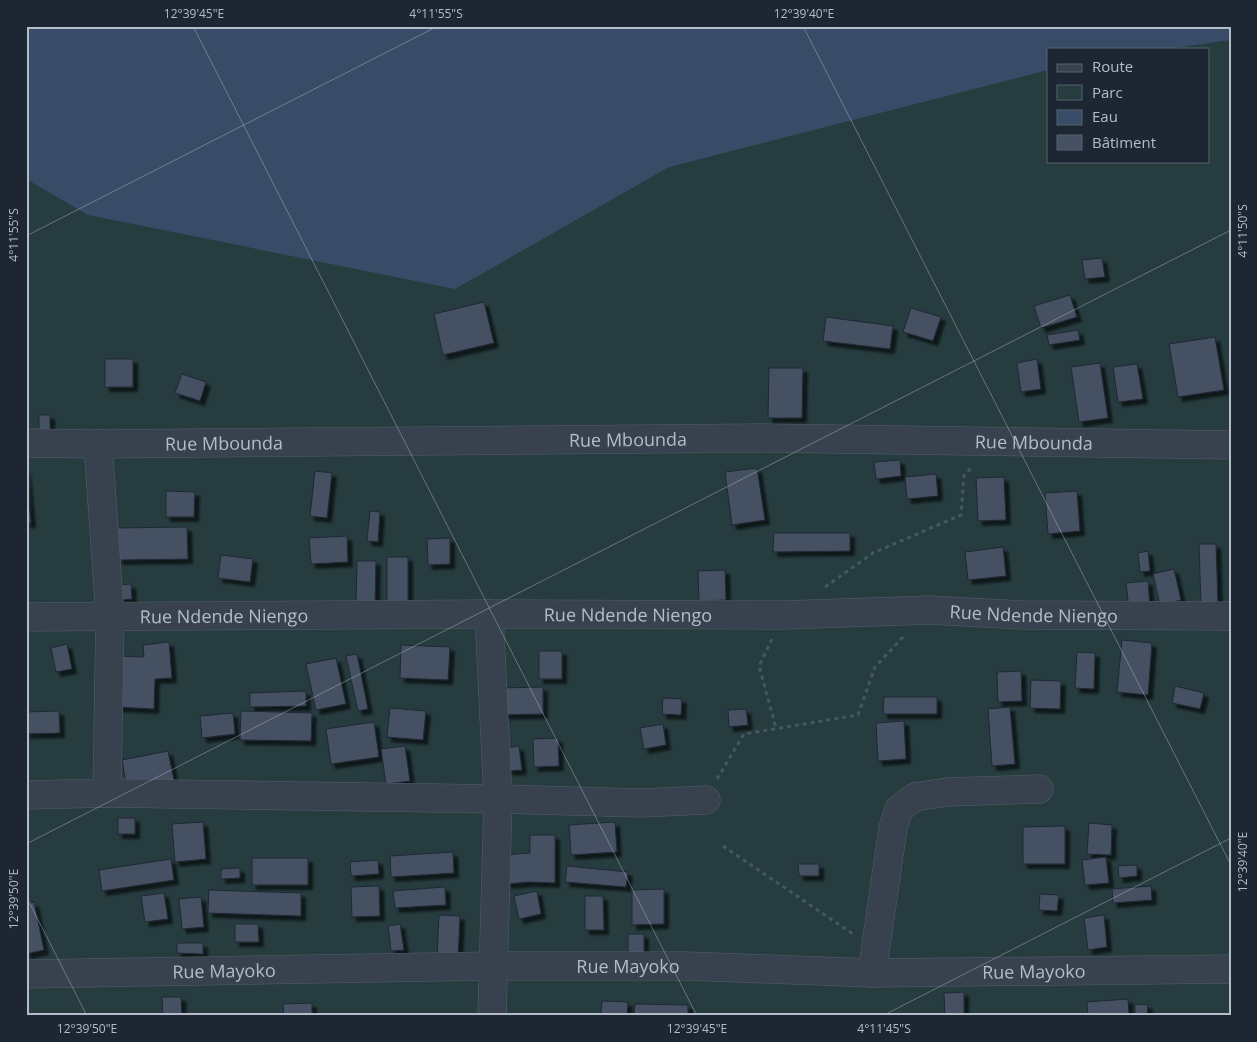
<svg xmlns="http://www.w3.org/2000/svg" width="1257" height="1042" font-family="'Open Sans',sans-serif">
  <defs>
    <filter id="shadow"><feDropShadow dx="4.5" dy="4.5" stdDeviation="1" flood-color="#0009"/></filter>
  </defs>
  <rect width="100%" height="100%" fill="#242f3e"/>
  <!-- green -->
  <path fill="#263c3f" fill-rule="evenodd" d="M26,26H1231V1016H26ZM1048,49H1208V161H1048Z"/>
  <!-- water -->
  <polygon fill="#394c67" points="26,26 1231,26 1231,40 1168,49 1048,49 1048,70 669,167 455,289 88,215 26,179"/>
  <!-- building -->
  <g fill="#455162" stroke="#1f2835" filter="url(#shadow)">
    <polygon points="1102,258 1105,277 1085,279 1082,260"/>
    <polygon points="1070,295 1077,317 1041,328 1034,306"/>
    <polygon points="484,302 494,343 443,355 434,314"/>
    <polygon points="911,308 941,317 933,341 903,332"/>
    <polygon points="826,317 893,326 890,349 823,341"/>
    <polygon points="1078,330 1080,340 1049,345 1047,335"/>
    <polygon points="1215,337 1224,390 1178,397 1169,344"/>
    <rect x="105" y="359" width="28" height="28"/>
    <polygon points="1037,359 1041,389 1021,392 1017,363"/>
    <polygon points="1100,363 1108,418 1079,422 1071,367"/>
    <polygon points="1137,364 1143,399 1118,402 1113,367"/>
    <polygon points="769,368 803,368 802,418 768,418"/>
    <polygon points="182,374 206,382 200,401 175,393"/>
    <polygon points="39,415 50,415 50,432 39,433"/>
    <polygon points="900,460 901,476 876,479 874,462"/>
    <polygon points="757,468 765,520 732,525 725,472"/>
    <polygon points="26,470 31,523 26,523"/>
    <polygon points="315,471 332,473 327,518 310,516"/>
    <polygon points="936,474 938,496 907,499 905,477"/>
    <polygon points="1004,477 1006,520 978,521 976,478"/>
    <polygon points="166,491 195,492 194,517 166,517"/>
    <polygon points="1077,491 1080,531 1048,534 1045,493"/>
    <polygon points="370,511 380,512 378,542 367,541"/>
    <polygon points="187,527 188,559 118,560 117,528"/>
    <polygon points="774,533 850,533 850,551 773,552"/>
    <polygon points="347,536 348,562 311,564 309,538"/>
    <polygon points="450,538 450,564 428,565 427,539"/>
    <polygon points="1199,544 1216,544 1218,605 1201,605"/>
    <polygon points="1003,547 1006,576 968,580 965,552"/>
    <polygon points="1148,551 1150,571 1140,572 1138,553"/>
    <polygon points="221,555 253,559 250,582 218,578"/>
    <rect x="387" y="557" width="21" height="45"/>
    <polygon points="357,561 376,561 375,604 356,604"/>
    <polygon points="1174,569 1181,600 1160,605 1153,574"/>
    <polygon points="725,570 726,600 699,601 698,571"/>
    <polygon points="1148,581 1150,607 1129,609 1126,583"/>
    <polygon points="131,584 132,599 116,600 115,585"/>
    <polygon points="1122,640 1152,643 1148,695 1117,692"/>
    <polygon points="169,642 172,678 155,679 154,709 115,707 118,656 144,657 143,645"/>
    <polygon points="67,644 72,669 56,672 51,648"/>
    <polygon points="401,645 450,647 448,680 400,678"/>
    <rect x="539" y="651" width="23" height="28"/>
    <polygon points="1077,652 1095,653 1094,689 1075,688"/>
    <polygon points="357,654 368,709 358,711 346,656"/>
    <polygon points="336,658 346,704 316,710 306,664"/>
    <polygon points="1021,671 1022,701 998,702 997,672"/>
    <polygon points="1031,680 1061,681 1060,709 1030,708"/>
    <polygon points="1175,686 1204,693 1200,709 1172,703"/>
    <polygon points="543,687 543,714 499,715 499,688"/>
    <polygon points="306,691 306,706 250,707 250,693"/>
    <polygon points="884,697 937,697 937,714 883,714"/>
    <polygon points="663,698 682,699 681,715 662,714"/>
    <polygon points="1010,707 1015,764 992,766 988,709"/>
    <polygon points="390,708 426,711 423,740 387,737"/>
    <polygon points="746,709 748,725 729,727 728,710"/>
    <polygon points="59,711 60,733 26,734 26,712"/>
    <polygon points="241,711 312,713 311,741 240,740"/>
    <polygon points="233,713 235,734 202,738 200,716"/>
    <polygon points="904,721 906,759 878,761 876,723"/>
    <polygon points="374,722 379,757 331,764 326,729"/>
    <polygon points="663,724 666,745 644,749 640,728"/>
    <polygon points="558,738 559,766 534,767 533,739"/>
    <polygon points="405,746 410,781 386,784 381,749"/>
    <polygon points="519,746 522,770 508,771 506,748"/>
    <polygon points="168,751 174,780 127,789 122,760"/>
    <rect x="118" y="818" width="17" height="16"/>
    <polygon points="203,822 206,859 175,862 172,824"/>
    <polygon points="615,822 617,852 571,855 569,825"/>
    <polygon points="1089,823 1112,825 1111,855 1087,854"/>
    <polygon points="1065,826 1065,864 1023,864 1023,827"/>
    <polygon points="530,835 555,835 555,883 530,882 507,884 505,855 530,853"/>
    <polygon points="453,852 454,873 391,877 390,856"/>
    <polygon points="1106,857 1109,883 1085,885 1082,860"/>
    <rect x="252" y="858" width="56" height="27"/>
    <polygon points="171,859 174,880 102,891 99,870"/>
    <polygon points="378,860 379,874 351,876 350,862"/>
    <polygon points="798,864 819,864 819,876 799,876"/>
    <polygon points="1137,865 1137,876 1119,878 1118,866"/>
    <polygon points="567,866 628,872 626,887 565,882"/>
    <polygon points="240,868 240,878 221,879 221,869"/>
    <polygon points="379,886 380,916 352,917 351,887"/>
    <polygon points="1151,886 1152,900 1113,903 1112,889"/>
    <polygon points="445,887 446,905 395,908 393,891"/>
    <polygon points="664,889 664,924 632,925 632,890"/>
    <polygon points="209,890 301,893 301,916 208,913"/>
    <polygon points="537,891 541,914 519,919 514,896"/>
    <polygon points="164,893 168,919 145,922 141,896"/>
    <polygon points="1040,894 1059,895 1057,911 1039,910"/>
    <polygon points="585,896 603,896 604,930 585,930"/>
    <polygon points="201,897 204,927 182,929 179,899"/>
    <polygon points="34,902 44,950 26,954 26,904"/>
    <polygon points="439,915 460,916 458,958 437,957"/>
    <polygon points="1104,915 1107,947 1088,950 1084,918"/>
    <polygon points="235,924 258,924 259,942 235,942"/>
    <polygon points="400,924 404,950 391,951 388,926"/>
    <rect x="628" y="934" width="16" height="24"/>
    <polygon points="177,943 203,943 203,954 177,953"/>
    <polygon points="964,992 964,1016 945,1016 944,993"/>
    <polygon points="162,997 181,997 182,1016 163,1016"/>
    <polygon points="1128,999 1129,1016 1088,1016 1087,1002"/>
    <polygon points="602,1001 628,1002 627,1016 601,1016"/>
    <polygon points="312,1003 312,1016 284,1016 283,1004"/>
    <polygon points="635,1004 688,1005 688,1016 634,1016"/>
    <polygon points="1135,1004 1148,1005 1147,1016 1135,1016"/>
  </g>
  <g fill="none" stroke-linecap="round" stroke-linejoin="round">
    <defs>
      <g id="minor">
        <path id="s1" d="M26,443L98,444L763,438L1231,445"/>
        <polyline points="98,444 110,616 107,793"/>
        <polyline points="489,614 498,799 492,1016"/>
        <path id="s2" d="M26,617L489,614L785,615L929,610L1022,615L1231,616"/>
        <polyline points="26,795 107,793 498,799 641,803 706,800"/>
        <polyline points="872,973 893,828 899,809 915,797 947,792 1039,789"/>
        <path id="s3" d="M26,974L493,966H686L872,973L1231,969"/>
      </g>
    </defs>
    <!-- minor casing -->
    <use href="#minor" stroke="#565f6c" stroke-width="29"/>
    <!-- path -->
    <g stroke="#44595c" stroke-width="3" stroke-dasharray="4 4" stroke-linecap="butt">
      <polyline points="825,587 873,553 961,515 964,475 972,467"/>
      <polyline points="772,639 759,666 776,728"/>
      <polyline points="717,779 744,734 858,715 875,667 904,636"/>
      <polyline points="723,846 853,934"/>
    </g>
    <!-- minor -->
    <use href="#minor" stroke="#38414e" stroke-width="28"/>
  </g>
  <!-- ticks -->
  <path fill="none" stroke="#b4bcc9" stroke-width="1" stroke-opacity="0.45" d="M193,26L697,1016M803,26L1231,865M26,236L438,26M26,844L1231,230M26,896L87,1016M882,1016L1231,838"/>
  <g text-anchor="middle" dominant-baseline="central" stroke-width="4" stroke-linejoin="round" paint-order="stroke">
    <!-- street labels -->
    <g font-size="18" fill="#b4bcc9" stroke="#1d2633">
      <text stroke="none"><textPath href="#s1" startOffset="602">Rue Mbounda</textPath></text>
      <text stroke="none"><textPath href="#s1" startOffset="198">Rue Mbounda</textPath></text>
      <text stroke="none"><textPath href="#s1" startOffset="1008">Rue Mbounda</textPath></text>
      <text stroke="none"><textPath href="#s2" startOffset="1008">Rue Ndende Niengo</textPath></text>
      <text stroke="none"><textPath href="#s2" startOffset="602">Rue Ndende Niengo</textPath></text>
      <text stroke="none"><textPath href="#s2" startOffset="198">Rue Ndende Niengo</textPath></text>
      <text stroke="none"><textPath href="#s3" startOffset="602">Rue Mayoko</textPath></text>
      <text stroke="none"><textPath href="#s3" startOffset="198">Rue Mayoko</textPath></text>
      <text stroke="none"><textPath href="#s3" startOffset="1008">Rue Mayoko</textPath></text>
    </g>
  </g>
  <!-- border -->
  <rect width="1257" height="1042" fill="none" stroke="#1d2633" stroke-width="55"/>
  <!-- legend -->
  <rect x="1047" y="48" width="162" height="115" fill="#1d2633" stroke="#59626f"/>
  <rect x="1057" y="64" width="25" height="8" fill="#38414e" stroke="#59626f"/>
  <text x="1092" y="72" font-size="15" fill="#b4bcc9">Route</text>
  <rect x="1057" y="85" width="25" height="15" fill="#263c3f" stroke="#59626f"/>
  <text x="1092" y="98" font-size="15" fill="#b4bcc9">Parc</text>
  <rect x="1057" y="110" width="25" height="15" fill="#394c67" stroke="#59626f"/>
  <text x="1092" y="122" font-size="15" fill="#b4bcc9">Eau</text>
  <rect x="1057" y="135" width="25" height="15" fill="#455162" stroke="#59626f"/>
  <text x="1092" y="148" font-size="15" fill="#b4bcc9">Bâtiment</text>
  <rect x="28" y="28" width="1202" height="986" fill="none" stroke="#b4bcc9" stroke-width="2"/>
  <g font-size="12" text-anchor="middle" fill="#b4bcc9">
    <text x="194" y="18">12°39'45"E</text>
    <text x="436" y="18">4°11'55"S</text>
    <text x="804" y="18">12°39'40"E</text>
    <text transform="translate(1243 231) rotate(-90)" y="4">4°11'50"S</text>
    <text transform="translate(14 235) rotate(-90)" y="4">4°11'55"S</text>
    <text transform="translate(1243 862) rotate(-90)" y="4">12°39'40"E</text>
    <text transform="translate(14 899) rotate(-90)" y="4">12°39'50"E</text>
    <text x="87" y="1033">12°39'50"E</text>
    <text x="697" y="1033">12°39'45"E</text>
    <text x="884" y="1033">4°11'45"S</text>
  </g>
</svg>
